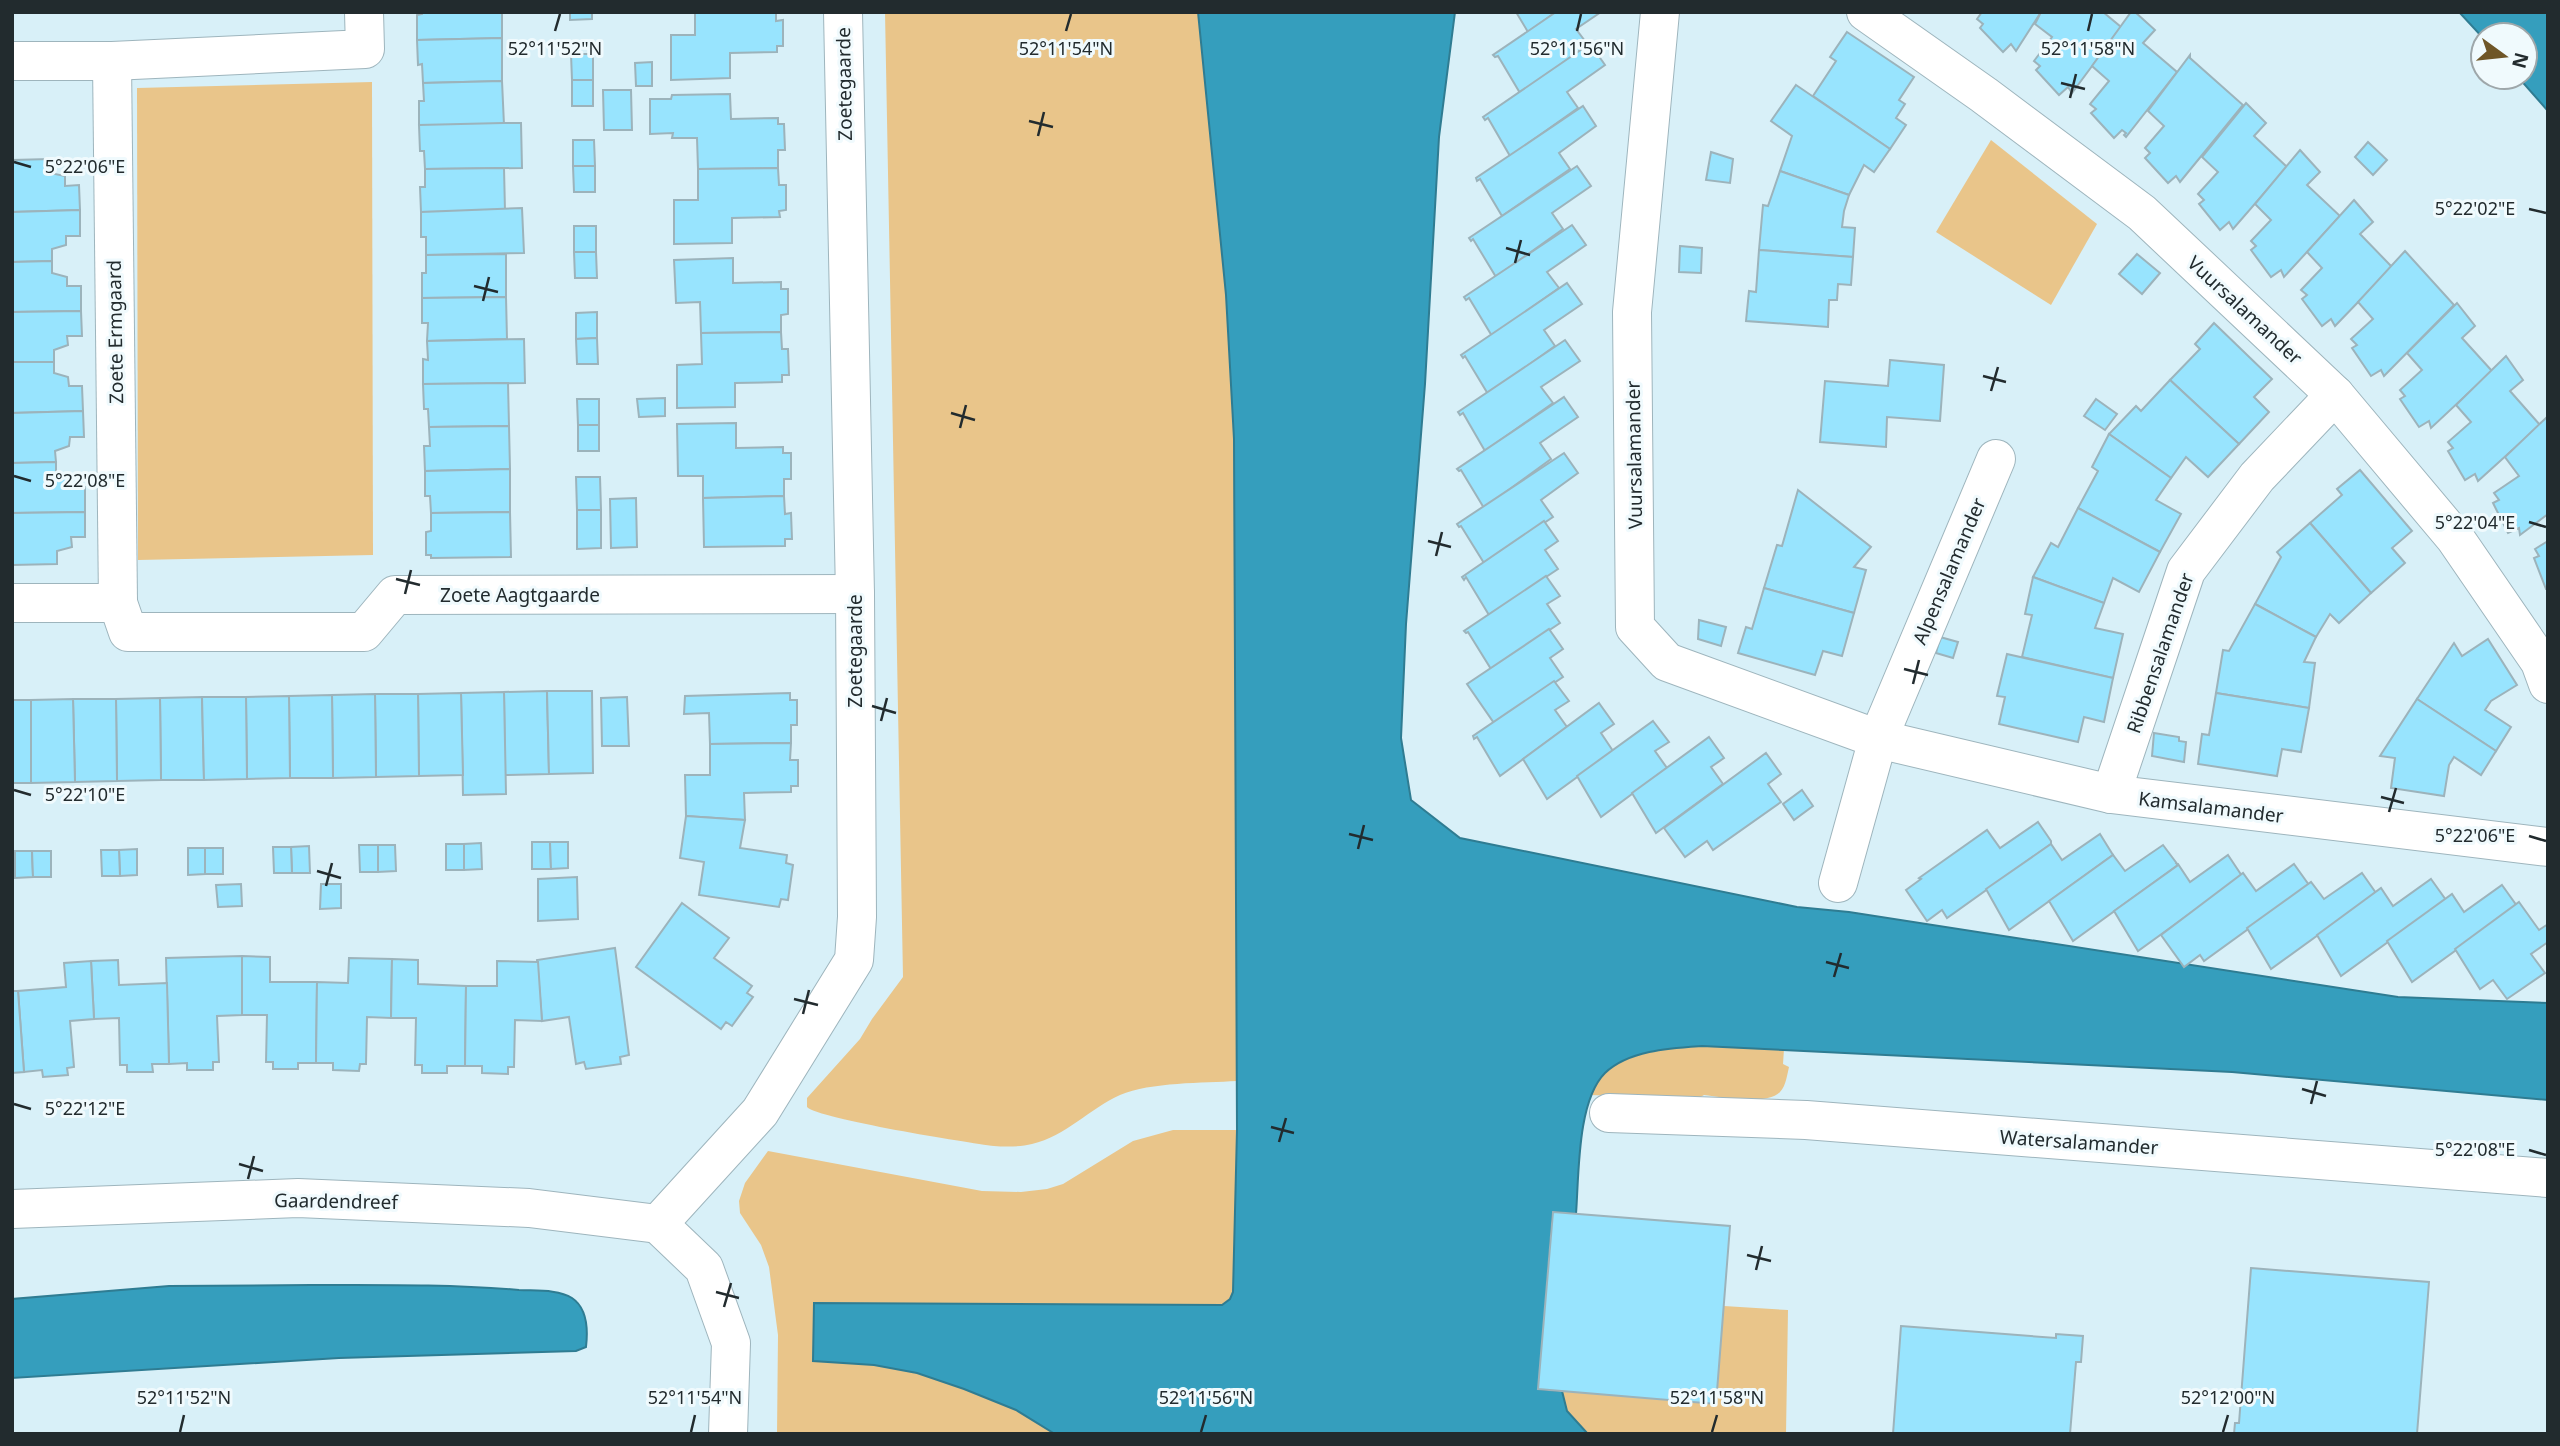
<svg xmlns="http://www.w3.org/2000/svg" width="2560" height="1446" font-family="'Noto Sans',sans-serif">
  <rect width="100%" height="100%" fill="#d8f0f8"/>
  <!-- green -->
  <g fill="#e9c58a">
    <path d="M885,12H1198L1226,295L1234,439L1237,1081C1203,1083 1151,1082 1120,1095C1089,1109 1066,1136 1032,1144C1021,1147 1005,1147 994,1146C969,1143 819,1119 807,1107V1098L860,1039L872,1019L903,977Z"/>
    <polygon points="372,82 373,555 138,560 137,88"/>
    <polygon points="1991,140 2097,224 2051,305 1936,232"/>
    <path d="M1702,1046L1784,1049L1783,1064L1789,1067C1787,1075 1786,1086 1780,1092C1766,1106 1722,1097 1704,1095L1697,1099L1591,1095C1595,1087 1600,1077 1606,1072C1632,1050 1671,1048 1702,1046Z"/>
    <polygon points="1173,1130 1237,1130 1233,1292 1230,1299 1222,1305 814,1303 874,1365 917,1373 964,1389 1016,1410 1055,1434 777,1434 778,1335 769,1267 761,1245 740,1213 739,1201 745,1183 768,1151 982,1191 1021,1192 1047,1189 1063,1184 1133,1141"/>
    <polygon points="1724,1306 1788,1310 1786,1434 1588,1434 1567,1411 1562,1391 1715,1404"/>
  </g>
  <!-- water -->
  <g fill="#359ebd" stroke="#2f7c92" stroke-width="2">
    <path d="M1198,12H1455L1439,137L1425,384L1406,624L1401,738L1411,800L1460,838L1797,907L1849,912L2398,997L2548,1003V1100L2232,1072L1702,1046C1672,1048 1629,1050 1605,1073C1577,1101 1579,1175 1576,1214L1553,1212L1539,1389L1562,1391L1567,1411L1588,1434H1055L1016,1410L964,1389L917,1373L874,1365L813,1361L814,1303L1222,1305L1230,1299L1233,1292L1237,1130L1234,439L1226,295Z"/>
    <polygon points="2459,12 2548,12 2548,111 2518,77 2525,77 2525,35 2483,35 2483,38"/>
    <path d="M311,1285C380,1285 450,1284 519,1290C535,1291 558,1289 572,1298C587,1308 588,1330 586,1347L576,1351L339,1358L12,1378V1299L169,1286Z"/>
  </g>
  <!-- building -->
  <g fill="#98e4fe" stroke="#9cb3bb" stroke-width="2">
    <polygon points="422,12 502,12 502,38 417,40 417,15 422,14"/>
    <polygon points="570,12 592,12 592,19 570,20"/>
    <polygon points="695,12 776,12 776,21 783,20 783,46 777,46 777,52 730,53 730,78 671,80 671,35 695,35"/>
    <polygon points="1516,12 1556,12 1528,32"/>
    <polygon points="1556,12 1601,12 1576,29 1588,45 1520,93 1498,56 1495,57 1493,55"/>
    <polygon points="1982,12 2041,12 2016,51 2011,44 2003,52 1980,28 1983,24 1977,19"/>
    <polygon points="2041,12 2103,12 2121,27 2072,93 2068,87 2059,95 2036,70 2040,66 2034,61 2052,37 2035,24"/>
    <polygon points="2131,12 2135,12 2155,30 2143,43 2177,72 2126,137 2124,135 2126,133 2122,130 2114,138 2091,113 2096,109 2090,104 2109,81 2092,66"/>
    <polygon points="1847,32 1914,77 1899,100 1905,104 1896,118 1906,125 1890,149 1813,96 1836,61 1830,57"/>
    <polygon points="502,38 502,81 423,83 422,64 418,65 417,40"/>
    <polygon points="1588,45 1591,45 1605,65 1567,92 1578,108 1510,156 1488,118 1485,120 1483,117"/>
    <polygon points="571,54 593,54 593,80 572,80"/>
    <polygon points="2190,55 2190,58 2243,105 2180,182 2176,176 2168,183 2145,158 2150,153 2145,148 2164,126 2148,111"/>
    <polygon points="652,62 652,86 636,86 635,63"/>
    <rect x="572" y="80" width="21" height="26"/>
    <polygon points="502,81 504,125 419,125 419,101 424,101 423,83"/>
    <polygon points="1796,85 1890,149 1874,172 1864,165 1849,195 1780,171 1792,136 1771,121"/>
    <polygon points="603,90 631,90 632,130 604,130"/>
    <polygon points="730,94 731,119 778,118 778,124 784,124 785,150 778,150 778,168 698,169 697,138 672,138 673,133 650,134 650,99 671,99 672,95"/>
    <polygon points="2246,103 2266,123 2254,136 2287,167 2233,229 2229,222 2220,230 2199,204 2204,200 2198,194 2218,172 2202,157"/>
    <polygon points="1583,106 1596,126 1559,153 1570,169 1502,216 1480,179 1477,181 1476,178"/>
    <polygon points="503,123 521,123 522,168 425,169 424,151 420,151 419,125"/>
    <polygon points="573,140 594,140 595,166 573,166"/>
    <polygon points="2368,142 2387,160 2373,175 2355,157"/>
    <polygon points="2300,150 2320,172 2307,185 2340,216 2284,277 2281,270 2271,277 2251,250 2256,246 2251,241 2271,220 2255,204"/>
    <polygon points="1711,152 1733,159 1730,183 1706,180"/>
    <polygon points="50,159 50,173 65,176 65,186 79,185 80,210 12,212 12,160"/>
    <polygon points="573,166 595,166 595,192 574,192"/>
    <polygon points="1577,166 1591,186 1552,213 1563,229 1496,277 1473,239 1471,241 1469,238"/>
    <polygon points="504,168 505,211 421,212 420,187 425,187 425,169"/>
    <polygon points="778,168 779,185 786,185 786,210 779,211 780,217 732,218 732,243 674,244 674,200 698,200 698,169"/>
    <polygon points="1780,171 1849,195 1844,211 1842,227 1855,228 1853,257 1759,250 1763,205 1768,206"/>
    <polygon points="2354,200 2373,222 2360,234 2392,267 2335,326 2331,319 2322,326 2302,299 2307,295 2301,290 2322,268 2307,252"/>
    <polygon points="522,208 524,253 426,255 426,237 421,237 421,212"/>
    <polygon points="80,210 80,236 66,236 66,245 52,249 52,261 12,262 12,212"/>
    <polygon points="1572,225 1586,245 1547,272 1559,288 1492,336 1469,298 1466,300 1464,297"/>
    <rect x="574" y="226" width="22" height="26"/>
    <polygon points="1680,246 1702,248 1701,273 1679,272"/>
    <polygon points="1759,250 1853,257 1851,285 1838,284 1837,300 1829,300 1828,327 1746,321 1749,291 1756,292"/>
    <polygon points="2405,251 2454,305 2384,376 2381,370 2371,376 2352,348 2357,345 2351,339 2373,319 2358,302"/>
    <polygon points="574,252 596,252 597,278 575,278"/>
    <polygon points="506,254 506,297 422,298 422,273 426,273 426,255"/>
    <polygon points="2137,254 2160,273 2142,294 2119,274"/>
    <polygon points="733,258 733,283 781,282 781,289 788,289 788,314 781,315 781,332 701,333 700,302 676,303 674,260"/>
    <polygon points="52,261 52,273 67,277 67,286 81,286 81,311 12,312 12,262"/>
    <polygon points="1567,283 1582,304 1544,330 1555,346 1488,394 1465,356 1463,358 1461,355"/>
    <polygon points="506,297 507,339 427,341 428,323 422,323 422,298"/>
    <polygon points="2457,303 2475,326 2462,338 2492,371 2431,428 2429,421 2419,427 2400,399 2405,396 2400,390 2422,370 2407,353"/>
    <polygon points="81,311 82,336 67,336 68,345 54,350 54,362 12,362 12,312"/>
    <polygon points="597,312 597,338 576,339 576,313"/>
    <polygon points="2214,323 2272,379 2254,397 2269,412 2239,444 2170,380 2200,349 2195,344"/>
    <polygon points="781,332 782,349 788,349 789,375 782,375 782,382 735,383 735,407 677,408 677,365 702,364 701,333"/>
    <polygon points="597,338 598,364 577,364 576,339"/>
    <polygon points="524,339 525,383 423,384 423,359 428,360 427,341"/>
    <polygon points="1565,340 1580,361 1541,387 1553,403 1485,451 1463,413 1460,415 1458,412"/>
    <polygon points="2506,356 2523,380 2510,391 2540,425 2478,481 2475,474 2465,480 2448,451 2453,448 2448,442 2471,422 2456,405"/>
    <polygon points="1890,360 1944,365 1940,421 1887,417 1886,447 1820,442 1825,381 1888,386"/>
    <polygon points="12,362 54,362 54,373 68,377 69,386 82,386 83,411 12,413"/>
    <polygon points="2170,380 2239,444 2208,477 2186,457 2171,478 2109,434 2136,406 2141,411"/>
    <polygon points="508,383 509,426 429,427 428,409 424,409 423,384"/>
    <polygon points="1564,397 1578,417 1540,443 1551,459 1484,508 1461,470 1459,471 1457,469"/>
    <polygon points="665,398 665,416 639,417 637,399"/>
    <polygon points="577,399 599,399 599,425 578,425"/>
    <polygon points="2096,399 2117,414 2105,430 2084,416"/>
    <polygon points="83,411 84,437 70,437 69,446 55,451 56,462 12,463 12,413"/>
    <polygon points="2548,416 2548,514 2520,535 2519,528 2508,533 2493,503 2499,500 2494,493 2519,476 2505,457"/>
    <polygon points="736,423 736,448 783,447 783,453 791,453 791,479 784,479 784,496 703,498 703,476 678,476 677,424"/>
    <rect x="578" y="425" width="21" height="26"/>
    <polygon points="509,426 510,469 425,471 424,446 430,446 429,427"/>
    <polygon points="2109,434 2171,478 2156,500 2181,514 2160,552 2078,508 2098,471 2092,467"/>
    <polygon points="1564,453 1578,473 1541,500 1553,517 1484,563 1461,526 1459,527 1457,524"/>
    <polygon points="56,462 56,475 70,478 70,487 85,487 85,512 12,513 12,463"/>
    <polygon points="510,469 510,512 431,513 430,496 425,496 425,471"/>
    <polygon points="2360,470 2412,531 2392,548 2405,563 2371,593 2310,523 2342,495 2337,489"/>
    <polygon points="576,477 600,477 601,510 577,510"/>
    <polygon points="1798,490 1871,547 1854,567 1866,570 1854,613 1764,588 1777,545 1782,546"/>
    <polygon points="784,496 785,514 791,513 792,539 785,539 785,546 704,547 703,498"/>
    <polygon points="636,498 637,547 611,548 610,499"/>
    <polygon points="2078,508 2160,552 2139,592 2113,578 2104,603 2033,577 2051,543 2058,547"/>
    <polygon points="577,510 601,510 601,548 577,549"/>
    <polygon points="85,512 85,537 71,537 72,547 57,551 57,564 12,565 12,513"/>
    <polygon points="510,512 511,557 431,558 431,555 426,555 426,532 431,531 431,513"/>
    <polygon points="1544,521 1558,541 1545,550 1558,569 1489,615 1466,577 1464,580 1462,577"/>
    <polygon points="2310,523 2371,593 2339,623 2330,614 2316,637 2255,604 2281,557 2277,552"/>
    <polygon points="2548,541 2548,589 2546,589 2534,558 2539,556 2535,549"/>
    <polygon points="1546,576 1560,596 1547,604 1560,623 1491,669 1468,632 1466,633 1464,631"/>
    <polygon points="2033,577 2104,603 2095,628 2123,634 2113,678 2022,657 2032,615 2025,614"/>
    <polygon points="1764,588 1854,613 1842,656 1823,651 1815,675 1738,653 1746,627 1752,629"/>
    <polygon points="2255,604 2316,637 2304,662 2315,663 2309,708 2216,693 2223,650 2229,651"/>
    <polygon points="1699,620 1726,627 1721,646 1698,639"/>
    <polygon points="1549,629 1563,649 1550,658 1563,677 1494,723 1467,684"/>
    <polygon points="1940,637 1958,642 1953,658 1936,653"/>
    <polygon points="2488,639 2517,685 2491,701 2485,710 2511,727 2496,751 2417,699 2454,643 2462,656"/>
    <polygon points="2007,654 2113,678 2104,722 2084,717 2078,742 1999,724 2005,697 1997,696"/>
    <polygon points="1554,681 1569,701 1555,710 1567,727 1500,776 1477,737 1474,739 1473,736"/>
    <polygon points="547,691 549,774 505,775 504,692"/>
    <polygon points="547,691 592,691 593,773 549,774"/>
    <polygon points="504,692 506,794 463,795 461,693"/>
    <polygon points="461,693 463,775 419,776 418,694"/>
    <polygon points="790,693 790,700 797,700 797,725 791,725 791,743 710,744 709,713 684,714 685,696"/>
    <polygon points="2216,693 2309,708 2301,752 2282,749 2277,776 2198,764 2202,734 2209,735"/>
    <polygon points="375,694 418,694 419,776 376,777"/>
    <polygon points="375,694 376,777 333,778 332,695"/>
    <polygon points="332,695 333,778 290,778 289,696"/>
    <polygon points="289,696 290,778 247,779 246,697"/>
    <polygon points="202,697 204,780 161,780 160,698"/>
    <polygon points="202,697 246,697 247,779 204,780"/>
    <polygon points="627,697 629,746 602,746 601,698"/>
    <polygon points="160,698 161,780 117,781 116,699"/>
    <polygon points="73,699 116,699 117,781 75,782"/>
    <polygon points="73,699 75,782 31,783 31,700"/>
    <polygon points="2417,699 2496,751 2481,775 2454,757 2449,765 2444,796 2391,788 2395,758 2380,756"/>
    <rect x="12" y="700" width="19" height="83"/>
    <polygon points="1599,703 1614,724 1601,733 1613,751 1547,799 1523,759"/>
    <polygon points="1653,721 1669,742 1655,751 1667,768 1601,817 1577,776"/>
    <polygon points="2154,733 2179,737 2179,741 2186,742 2184,762 2152,756"/>
    <polygon points="1709,737 1724,758 1711,767 1723,784 1656,833 1632,793"/>
    <polygon points="791,743 790,760 798,760 798,786 791,786 791,792 744,793 745,820 686,816 685,775 710,775 710,744"/>
    <polygon points="1766,753 1781,774 1768,784 1781,802 1713,850 1707,841 1685,857 1664,828"/>
    <polygon points="1802,790 1813,806 1794,820 1783,804"/>
    <polygon points="686,816 745,820 740,848 787,855 786,863 793,865 788,900 781,899 779,907 699,895 704,862 680,858"/>
    <polygon points="2038,822 2051,841 2051,844 1947,918 1942,910 1927,921 1906,890 1921,879 1919,878 1987,830 2000,848"/>
    <polygon points="2100,834 2113,855 2009,930 1986,889 2051,844 2062,860"/>
    <polygon points="532,842 550,842 551,869 532,869"/>
    <polygon points="550,842 568,842 568,868 551,869"/>
    <polygon points="481,843 482,869 464,870 464,844"/>
    <rect x="446" y="844" width="18" height="26"/>
    <polygon points="359,845 378,845 378,872 360,872"/>
    <polygon points="378,845 395,845 396,871 378,872"/>
    <polygon points="2163,845 2178,865 2073,941 2049,901 2113,855 2125,871"/>
    <polygon points="309,846 310,873 292,873 291,847"/>
    <polygon points="273,847 291,847 292,873 274,873"/>
    <polygon points="188,848 205,848 205,874 188,875"/>
    <rect x="205" y="848" width="18" height="26"/>
    <polygon points="137,849 137,875 120,876 119,850"/>
    <polygon points="101,850 119,850 120,876 102,876"/>
    <polygon points="15,851 32,851 33,877 15,878"/>
    <polygon points="32,851 51,851 51,877 33,877"/>
    <polygon points="2228,855 2242,876 2138,951 2114,911 2178,865 2177,864 2178,864 2190,882"/>
    <polygon points="2294,864 2309,885 2204,961 2200,955 2184,967 2161,935 2243,873 2256,891"/>
    <polygon points="2362,873 2376,893 2271,969 2247,928 2311,882 2324,899"/>
    <polygon points="577,877 578,919 538,921 538,879"/>
    <polygon points="2431,879 2446,900 2341,976 2317,935 2381,888 2393,906"/>
    <polygon points="241,884 242,906 218,907 216,885"/>
    <polygon points="321,884 341,884 341,908 320,909"/>
    <polygon points="2502,885 2517,906 2412,982 2387,941 2452,894 2464,912"/>
    <polygon points="2519,902 2539,930 2548,924 2548,942 2531,954 2545,973 2507,999 2493,980 2480,989 2455,949"/>
    <polygon points="682,903 729,938 714,958 752,986 747,993 753,997 732,1026 726,1022 721,1029 636,967"/>
    <polygon points="615,948 629,1055 620,1057 621,1064 586,1069 584,1062 576,1064 569,1017 542,1021 537,960"/>
    <polygon points="242,956 242,1015 217,1016 219,1062 213,1062 213,1070 187,1070 187,1063 169,1064 166,958"/>
    <polygon points="242,956 270,957 270,982 317,982 316,1063 298,1063 298,1069 273,1069 273,1062 266,1062 267,1015 242,1015"/>
    <polygon points="349,958 392,959 391,1018 367,1017 366,1064 360,1064 359,1071 333,1070 333,1063 316,1063 317,982 348,983"/>
    <polygon points="392,959 418,960 418,984 466,986 465,1066 447,1066 447,1073 422,1073 422,1065 415,1065 416,1018 391,1018"/>
    <polygon points="118,960 119,985 167,983 169,1064 152,1064 153,1072 127,1072 127,1065 120,1065 119,1018 94,1019 91,961"/>
    <polygon points="91,961 94,1019 70,1021 74,1067 67,1068 68,1075 43,1077 42,1070 24,1072 18,991 66,987 64,963"/>
    <polygon points="497,961 538,962 542,1021 515,1020 514,1067 508,1067 508,1074 482,1073 482,1066 465,1066 466,986 497,986"/>
    <polygon points="12,991 18,991 24,1072 12,1073"/>
    <polygon points="1553,1212 1730,1226 1716,1404 1538,1389"/>
    <polygon points="2251,1268 2429,1282 2417,1434 2234,1434 2235,1423 2239,1423"/>
    <polygon points="1901,1326 2056,1338 2056,1334 2083,1336 2081,1362 2076,1362 2070,1434 1893,1434"/>
  </g>
  <g fill="none" stroke-linecap="round" stroke-linejoin="round">
    <defs>
      <g id="street">
        <polyline points="1660,12 1632,312 1635,627 1667,662 1878,739 2111,794 2548,847"/>
        <polyline points="1866,12 1984,95 2142,213 2335,395 2455,538 2540,662 2548,684"/>
        <polyline points="12,61 112,61 365,49 364,12"/>
        <polyline points="112,61 118,603"/>
        <polyline points="12,603 118,603 128,632 364,632 395,595 855,594"/>
        <polyline points="2111,794 2186,571 2257,477 2335,395"/>
        <polyline points="1838,883 1878,739 1996,459"/>
        <polyline points="1609,1113 1806,1120 2548,1178"/>
        <polyline points="12,1209 298,1198 529,1208 658,1224"/>
        <polyline points="658,1224 760,1112 854,960 857,917 855,594 843,12"/>
        <polyline points="658,1224 704,1268 731,1343 728,1434"/>
      </g>
    </defs>
    <!-- street casing -->
    <use href="#street" stroke="#9eb5bd" stroke-width="40"/>
    <!-- street -->
    <use href="#street" stroke="#fff" stroke-width="38"/>
  </g>
  <!-- ticks -->
  <path fill="none" stroke="#222b2e" stroke-width="2.5" d="M555,31L560,14M1066,31L1071,14M1577,31L1581,14M2088,31L2092,14M2061,83L2085,89M2070,98L2076,74M1029,121L1053,127M1038,136L1044,112M14,162L31,167M2529,209L2546,213M1506,248L1530,255M1515,263L1521,240M474,286L498,292M483,301L489,277M1983,376L2006,382M1991,391L1998,367M951,413L975,420M960,428L966,405M14,476L31,481M2529,522L2546,527M1428,541L1451,547M1436,556L1442,532M396,579L420,585M405,594L411,570M1904,669L1928,675M1913,684L1919,660M872,706L896,713M881,721L887,698M14,790L31,795M2381,797L2404,803M2389,812L2396,788M1349,834L1373,840M2529,836L2546,841M1358,849L1364,825M317,871L341,878M326,886L332,863M1826,962L1849,968M1834,977L1841,953M794,999L818,1005M803,1014L809,990M2302,1089L2326,1096M14,1104L31,1109M2311,1104L2317,1081M1271,1127L1294,1133M1279,1142L1286,1118M2529,1150L2546,1155M239,1164L263,1171M248,1179L254,1156M1747,1255L1771,1261M1756,1270L1762,1246M716,1292L739,1298M724,1307L731,1283M180,1432L184,1415M691,1432L695,1415M1201,1432L1206,1415M1712,1432L1717,1415M2223,1432L2228,1415"/>
  <g text-anchor="middle" dominant-baseline="central" stroke-width="6" stroke-linejoin="round" paint-order="stroke">
    <!-- street labels -->
    <g font-size="19" fill="#222b2e" stroke="#f0fafd">
      <text transform="translate(844 84) rotate(-91)">Zoetegaarde</text>
      <text transform="translate(2245 310) rotate(43)">Vuursalamander</text>
      <text transform="translate(115 332) rotate(-91)">Zoete Ermgaard</text>
      <text transform="translate(1634 455) rotate(-91)">Vuursalamander</text>
      <text transform="translate(1949 571) rotate(-67)">Alpensalamander</text>
      <text x="520" y="595">Zoete Aagtgaarde</text>
      <text transform="translate(855 651) rotate(-90)">Zoetegaarde</text>
      <text transform="translate(2160 653) rotate(-71)">Ribbensalamander</text>
      <text transform="translate(2211 807) rotate(7)">Kamsalamander</text>
      <text transform="translate(2079 1142) rotate(4)">Watersalamander</text>
      <text transform="translate(336 1201) rotate(1)">Gaardendreef</text>
    </g>
  </g>
  <g font-size="18" text-anchor="middle" fill="#222b2e" stroke="#f0fafd" stroke-width="6" stroke-linejoin="round" paint-order="stroke">
    <text x="555" y="55">52°11'52"N</text>
    <text x="1066" y="55">52°11'54"N</text>
    <text x="1577" y="55">52°11'56"N</text>
    <text x="2088" y="55">52°11'58"N</text>
    <text x="85" y="173">5°22'06"E</text>
    <text x="2475" y="215">5°22'02"E</text>
    <text x="85" y="487">5°22'08"E</text>
    <text x="2475" y="529">5°22'04"E</text>
    <text x="85" y="801">5°22'10"E</text>
    <text x="2475" y="842">5°22'06"E</text>
    <text x="85" y="1115">5°22'12"E</text>
    <text x="2475" y="1156">5°22'08"E</text>
    <text x="184" y="1404">52°11'52"N</text>
    <text x="695" y="1404">52°11'54"N</text>
    <text x="1206" y="1404">52°11'56"N</text>
    <text x="1717" y="1404">52°11'58"N</text>
    <text x="2228" y="1404">52°12'00"N</text>
  </g>
  <!-- border -->
  <rect width="2560" height="1446" fill="none" stroke="#222b2e" stroke-width="28"/>
  <!-- north arrow -->
  <g transform="translate(2504 56) rotate(105)"><circle r="33" fill="#f0fafd" stroke="#9ea7aa" stroke-width="2"/>
  <path d="M0-5L12 26L0 18L-12 26Z" fill="#6f5627"/>
  <text y="-10" font-size="19" font-weight="bold" text-anchor="middle" fill="#222b2e">N</text>
  </g>
</svg>
